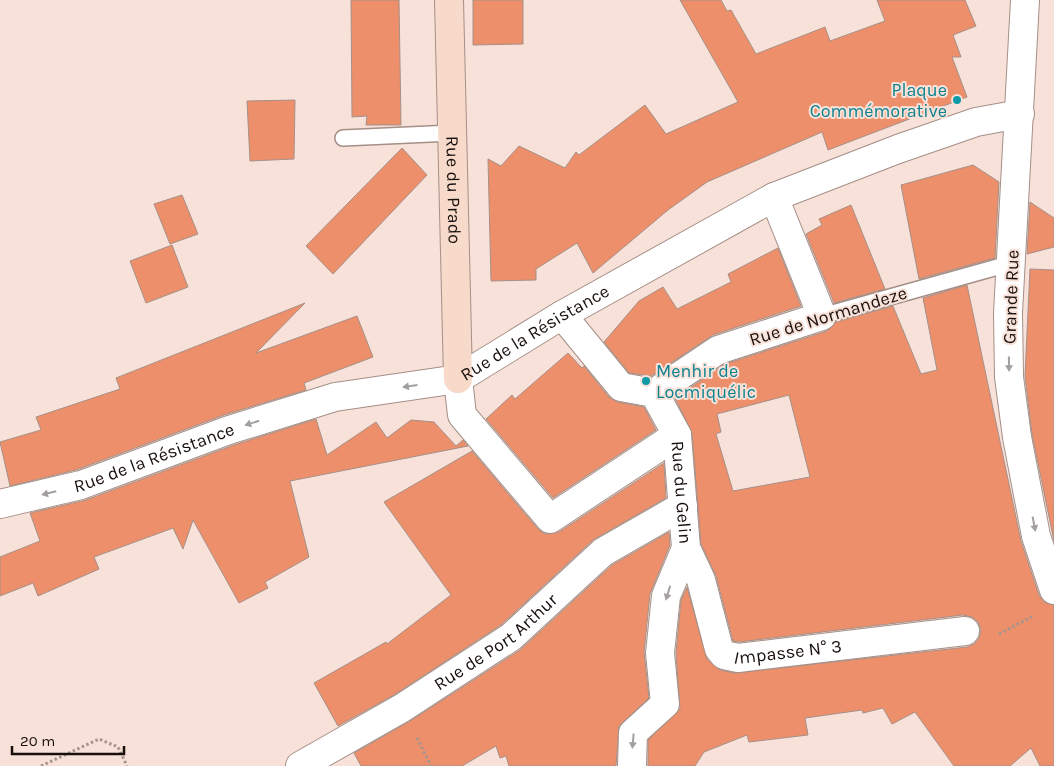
<svg xmlns="http://www.w3.org/2000/svg" width="1054" height="766" font-family="Karla,sans-serif">
  <rect width="100%" height="100%" fill="#f8e1d8"/>
  <!-- building -->
  <g fill="#ed8f6a" stroke="#a59088" fill-rule="evenodd">
    <polygon points="351,0 399,0 401,125 366,125 367,116 352,117"/>
    <polygon points="473,0 523,0 523,44 473,45"/>
    <polygon points="680,0 721,0 727,11 731,10 756,54 825,27 830,41 885,21 877,0 965,0 976,26 953,35 961,57 952,57 967,97 828,150 822,132 707,182 668,210 593,273 577,243 536,269 536,280 491,281 488,159 501,166 519,146 565,168 576,152 579,155 645,105 666,134 738,102"/>
    <polygon points="295,100 294,159 250,161 247,101"/>
    <polygon points="402,148 427,175 333,274 306,246"/>
    <polygon points="973,165 999,182 995,258 919,279 901,185"/>
    <polygon points="182,195 198,234 170,244 154,204"/>
    <polygon points="1030,202 1054,218 1054,247 1027,254"/>
    <polygon points="851,205 885,289 834,303 806,234 822,225 819,219"/>
    <polygon points="172,245 188,287 146,303 130,261"/>
    <polygon points="778,248 801,306 713,335 651,376 629,373 604,342 639,301 663,287 677,309 731,282 728,274"/>
    <polygon points="1030,269 1054,270 1054,541 1032,434 1025,376"/>
    <path d="M967,285L1021,541L1039,595L1044,602L1054,605V766H1040L1031,748L1010,766H954L915,712L892,724L883,708L863,713L862,710L805,718L808,735L749,742L747,735L704,752L695,766H648V740L680,709L676,653L681,600L687,587L707,659L720,670L735,673L967,647L974,644L979,638L981,630L978,622L972,617L963,615L739,642L733,641L716,576L701,544L692,433L675,398L725,364L827,331L836,322L893,306L921,374L937,370L923,298ZM789,395L810,477L733,491L716,434L721,432L717,414Z"/>
    <polygon points="305,303 256,353 357,316 373,357 304,383 306,390 224,415 76,470 10,486 0,442 41,430 36,417 120,389 116,378"/>
    <polygon points="568,353 582,368 584,366 609,397 618,402 644,407 656,430 553,498 486,419 512,395 515,399"/>
    <polygon points="316,419 327,455 376,422 387,438 411,420 434,422 456,446 463,440 468,446 290,481 309,557 265,582 268,588 239,603 193,520 183,549 173,528 94,557 99,569 38,596 33,583 0,596 0,557 40,541 30,513 86,500 234,445"/>
    <polygon points="472,451 538,529 545,534 559,532 664,463 666,498 593,540 501,625 394,695 338,726 314,683 386,642 387,644 451,595 384,502"/>
    <polygon points="669,532 670,545 650,594 644,652 649,698 619,726 616,766 509,766 506,756 500,758 496,746 462,766 361,766 354,753 410,721 520,650 612,565"/>
  </g>
  <g fill="none" stroke-linecap="round" stroke-linejoin="round">
    <defs>
      <g id="lane">
        <polyline points="343,138 452,133"/>
        <polyline points="822,316 1012,263"/>
      </g>
      <g id="street">
        <polyline points="1025,0 1008,313 1009,377 1017,437 1036,536 1054,590"/>
        <path id="s1" d="M562,315L621,387L654,393L677,435L686,548L666,596L660,653L665,704L633,733L632,766"/>
        <polyline points="458,379 462,415 550,519 677,435"/>
        <polyline points="654,393 718,350 822,316 774,197"/>
        <path id="s2" d="M0,504L81,485L229,430L335,397L458,379L562,315L774,197L898,149L976,122L1020,114"/>
        <path id="s3" d="M686,548L701,580L719,649L724,655L738,658L965,631"/>
        <path id="s4" d="M300,766L402,708L511,637L603,552L683,506"/>
      </g>
      <g id="secondary">
        <path id="s5" d="M449,0L458,379"/>
      </g>
    </defs>
    <!-- lane casing -->
    <use href="#lane" stroke="#a58f87" stroke-width="18"/>
    <!-- street casing -->
    <use href="#street" stroke="#a58f87" stroke-width="30"/>
    <!-- secondary casing -->
    <use href="#secondary" stroke="#a58f87" stroke-width="30"/>
    <!-- path -->
    <g stroke="#a6958e" stroke-width="3" stroke-dasharray="2.5 2.5" stroke-linecap="butt">
      <polyline points="999,634 1033,616"/>
      <polyline points="417,738 431,766"/>
      <polyline points="41,766 99,739 118,747 127,766"/>
    </g>
    <!-- lane -->
    <use href="#lane" stroke="#fff" stroke-width="15"/>
    <!-- street -->
    <use href="#street" stroke="#fff" stroke-width="28"/>
    <!-- secondary -->
    <use href="#secondary" stroke="#f7daca" stroke-width="28"/>
  </g>
  <!-- one-way arrows -->
  <defs><path id="oneway-solid" d="M-6-.8H1V-3.2L6.5 0L1 3.2V.8H-6Z" transform="scale(1.25)"/></defs>
  <g fill="#a39f9e">
    <use href="#oneway-solid" transform="translate(1009 364) rotate(89)"/>
    <use href="#oneway-solid" transform="translate(410 386) rotate(172)"/>
    <use href="#oneway-solid" transform="translate(252 423) rotate(162)"/>
    <use href="#oneway-solid" transform="translate(49 493) rotate(166)"/>
    <use href="#oneway-solid" transform="translate(1034 524) rotate(79)"/>
    <use href="#oneway-solid" transform="translate(668 593) rotate(107)"/>
    <use href="#oneway-solid" transform="translate(633 741) rotate(95)"/>
  </g>
  <!-- markers -->
  <g fill="#0f9aa8" stroke="#f8e1d8" stroke-width="2">
    <circle cx="957" cy="100" r="5"/>
    <circle cx="646" cy="381" r="5"/>
  </g>
  <g text-anchor="middle" dominant-baseline="central" stroke-width="4" stroke-linejoin="round" paint-order="stroke">
    <!-- culture labels -->
    <g font-size="18" fill="#0d838f" stroke="#f8e1d8" text-anchor="end">
      <text x="947" y="90">Plaque<tspan x="947" dy="21">Commémorative</tspan></text>
      <text x="656" y="371" text-anchor="start">Menhir de<tspan x="656" dy="21">Locmiquélic</tspan></text>
    </g>
    <!-- street labels -->
    <g font-size="18" fill="#18100d" stroke="#f8e1d8">
      <text stroke="none"><textPath href="#s5" startOffset="190">Rue du Prado</textPath></text>
      <text transform="translate(1011 297) rotate(-88)">Grande Rue</text>
      <text transform="translate(828 316) rotate(-17)">Rue de Normandeze</text>
      <text stroke="none"><textPath href="#s2" startOffset="566">Rue de la Résistance</textPath></text>
      <text stroke="none"><textPath href="#s2" startOffset="161">Rue de la Résistance</textPath></text>
      <text stroke="none"><textPath href="#s1" startOffset="232">Rue du Gelin</textPath></text>
      <text stroke="none"><textPath href="#s4" startOffset="232">Rue de Port Arthur</textPath></text>
      <text stroke="none"><textPath href="#s3" startOffset="179">Impasse N° 3</textPath></text>
    </g>
  </g>
  <!-- scale -->
  <path d="M12 746v8h112v-8" fill="none" stroke="#18100d" stroke-width="2.5"/>
  <text x="20" y="746" font-size="15" fill="#18100d" stroke="#f8e1d8" stroke-width="4" paint-order="stroke">20 m</text>
</svg>
